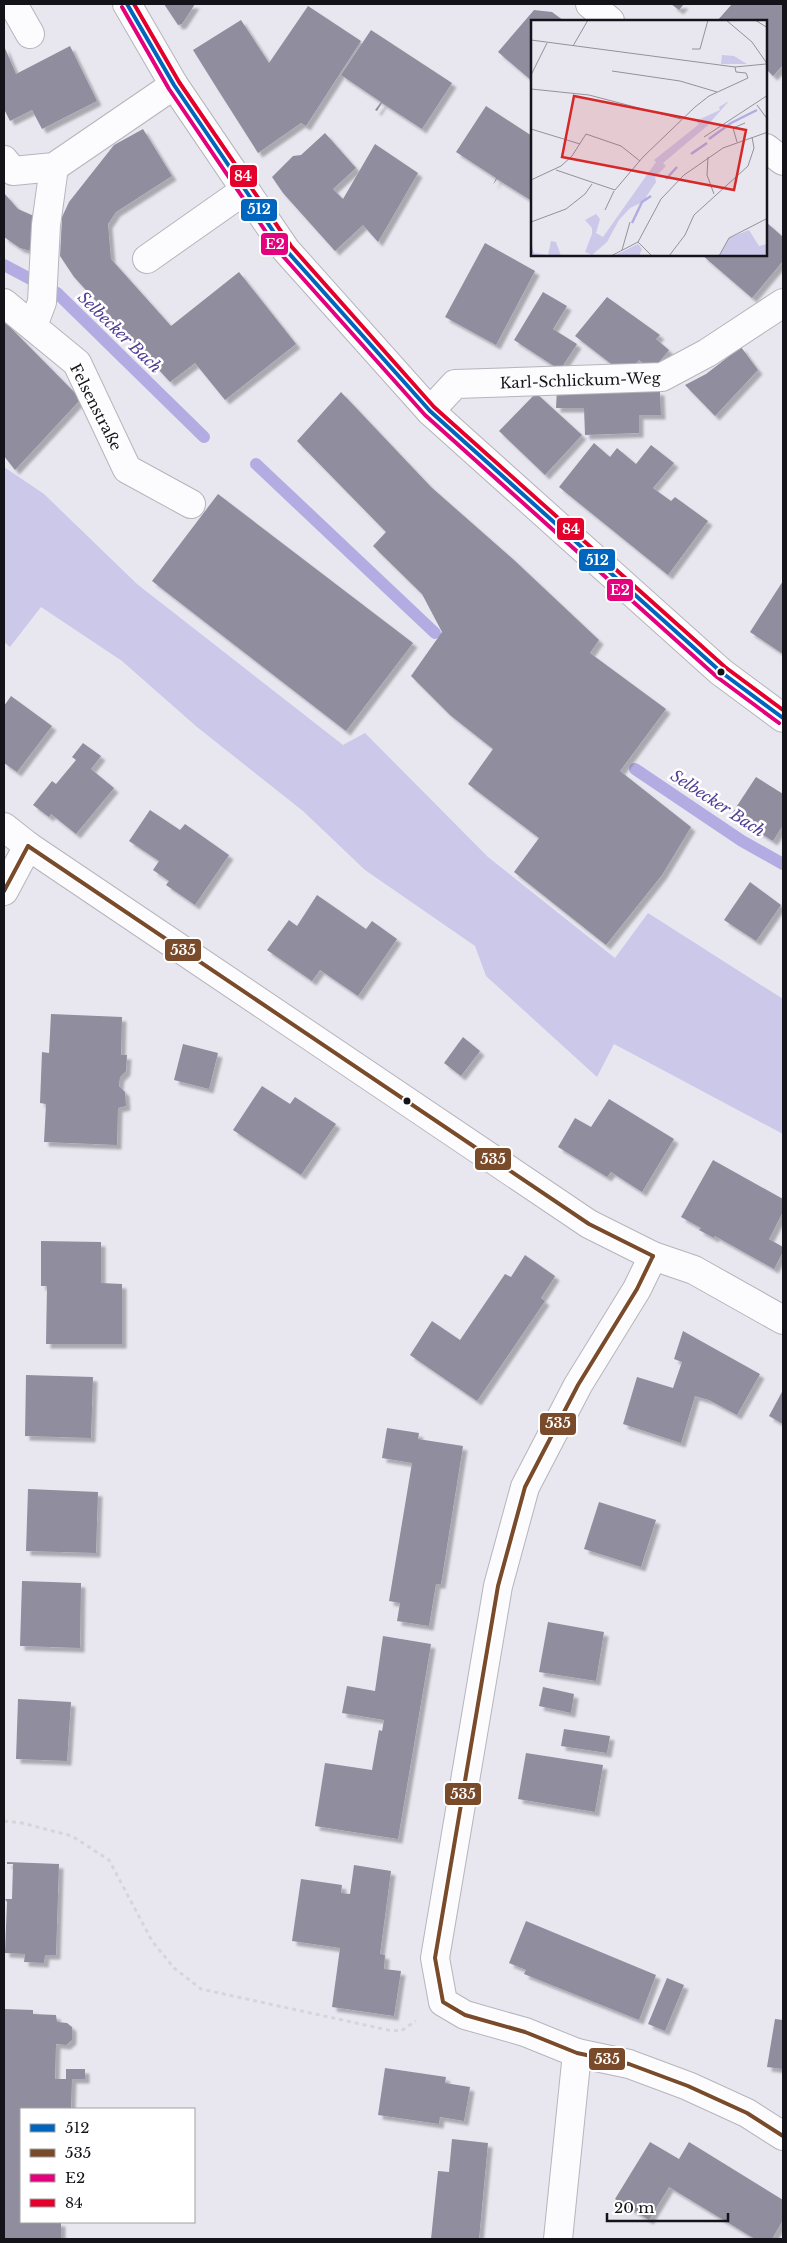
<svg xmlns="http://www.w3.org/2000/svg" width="787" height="2243" font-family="'Libre Baskerville',serif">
  <defs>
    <filter id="shadow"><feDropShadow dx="4.5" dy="4.5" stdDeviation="1" flood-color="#0004"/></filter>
  </defs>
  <rect width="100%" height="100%" fill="#e8e7f0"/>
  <!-- green -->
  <polygon fill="#cbc8e9" points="4,467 44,494 137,584 343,745 365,733 488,857 615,958 648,913 783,999 783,1134 614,1044 597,1077 486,976 475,946 365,870 303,811 197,727 122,661 41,607 10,647 4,642"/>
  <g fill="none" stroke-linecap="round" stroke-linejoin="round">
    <!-- stream -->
    <g stroke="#b3ace3" stroke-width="12">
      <polyline points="4,265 57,293 204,437"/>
      <polyline points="256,464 435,633"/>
      <polyline points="635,769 742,841 783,864"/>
    </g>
  </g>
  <!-- building -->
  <g fill="#908d9e" filter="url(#shadow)">
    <polygon points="164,4 195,4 182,24 178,25"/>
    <polygon points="671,4 684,4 679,10"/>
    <polygon points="732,4 783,4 783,65 773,76 766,69 766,21 717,21"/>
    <polygon points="308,6 361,41 306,126 301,123 258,153 218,90 224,86 218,90 193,50 241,20 269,63"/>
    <polygon points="534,10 552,12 564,21 532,21 532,81 498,52"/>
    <polygon points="371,30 452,83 422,129 382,103 377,111 375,110 381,102 341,75"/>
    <polygon points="4,46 16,74 70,46 97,101 42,129 32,110 10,121 4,109"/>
    <polygon points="486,106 532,136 532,201 497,179 493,185 496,178 456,152"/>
    <polygon points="143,129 172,176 116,212 108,224 111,259 171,326 239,272 296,344 225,400 195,363 170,382 74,277 60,256 62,217 69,202 114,145"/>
    <polygon points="325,133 356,168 333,189 343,199 375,144 418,173 378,242 363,225 335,251 283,193 272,177 293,156 301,155"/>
    <polygon points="4,193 18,209 34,216 31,251 20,248 4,237"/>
    <polygon points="766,222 783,237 783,261 752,298 702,255 766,255"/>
    <polygon points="485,243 535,271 496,345 445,317"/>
    <polygon points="543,292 567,306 553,329 577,344 560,370 514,340"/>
    <polygon points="607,297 660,335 656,339 669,350 652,371 639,360 629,372 623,373 575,336"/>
    <polygon points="4,321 81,399 15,470 4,456"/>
    <polygon points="741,347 758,370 715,416 685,385 706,374"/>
    <polygon points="557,388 660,391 661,415 639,415 639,433 585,435 584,408 556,408"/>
    <polygon points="341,392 431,487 514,560 599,640 590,653 666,709 620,771 691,827 662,875 606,945 514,872 539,838 468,784 493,749 450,715 411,676 442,632 422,594 373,546 386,532 297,441"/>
    <polygon points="536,393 582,435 545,475 499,431"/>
    <polygon points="594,443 610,457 617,448 636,464 651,445 674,463 653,488 671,501 675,497 708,521 668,575 559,487"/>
    <polygon points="218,494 413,643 346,731 152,581"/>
    <polygon points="783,581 783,654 750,632"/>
    <polygon points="11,696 52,726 17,772 4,763 4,706"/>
    <polygon points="83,743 101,756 91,769 114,788 76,834 51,814 49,817 33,805 52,781 56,784 76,760 72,757"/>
    <polygon points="756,777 783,794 783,825 773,841 731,815"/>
    <polygon points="150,810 180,830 185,824 229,855 195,905 166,885 169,881 153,870 159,861 129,841"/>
    <polygon points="750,882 781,905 756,941 724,920"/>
    <polygon points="317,895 366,929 372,921 397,939 358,996 320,970 312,981 267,950 289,920 297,926"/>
    <polygon points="51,1014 122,1017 121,1055 127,1055 126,1071 120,1077 119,1086 125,1092 126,1106 118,1108 117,1145 44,1142 46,1104 40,1103 42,1052 49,1053"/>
    <polygon points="463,1037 480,1051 461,1076 444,1063"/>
    <polygon points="183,1044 218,1053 209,1089 174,1080"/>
    <polygon points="262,1086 290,1104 295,1097 336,1124 301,1175 233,1130"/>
    <polygon points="609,1099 674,1139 642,1192 611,1172 607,1177 558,1147 575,1118 591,1127"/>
    <polygon points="713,1160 783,1199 783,1212 769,1239 783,1247 783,1252 774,1269 715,1236 714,1238 699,1230 701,1228 681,1217"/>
    <polygon points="41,1241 101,1242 101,1283 122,1284 122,1344 46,1344 47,1286 41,1286"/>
    <polygon points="525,1255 555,1276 541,1298 545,1301 477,1401 410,1355 432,1321 460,1340 505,1274 511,1277"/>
    <polygon points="683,1331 760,1374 737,1415 709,1400 695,1396 681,1443 623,1424 637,1377 673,1388 682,1362 674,1359"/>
    <polygon points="26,1375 93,1377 91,1438 25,1436"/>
    <polygon points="783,1390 783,1424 769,1416"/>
    <polygon points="387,1428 419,1433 418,1439 463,1446 441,1584 436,1584 429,1626 397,1621 400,1603 389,1601 412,1463 382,1458"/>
    <polygon points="28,1489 98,1492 96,1553 26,1551"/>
    <polygon points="599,1502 656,1520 641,1567 584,1549"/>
    <polygon points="22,1581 81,1583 80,1648 20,1646"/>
    <polygon points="548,1622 604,1632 596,1681 539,1672"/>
    <polygon points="383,1636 431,1644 398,1839 315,1826 325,1763 372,1770 379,1730 382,1731 384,1720 342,1713 347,1686 375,1691"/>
    <polygon points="543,1687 574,1694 571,1713 539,1706"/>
    <polygon points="18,1699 71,1702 67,1761 16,1759"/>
    <polygon points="564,1729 610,1736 607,1753 561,1746"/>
    <polygon points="526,1753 603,1765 595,1812 518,1799"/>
    <polygon points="7,1862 59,1864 56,1955 45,1955 44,1963 24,1962 25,1954 5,1953 7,1902 5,1899 12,1899 13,1864 7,1864"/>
    <polygon points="354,1865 391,1871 380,1954 385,1955 384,1969 401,1971 394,2016 332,2007 340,1948 292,1941 301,1879 342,1885 341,1893 350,1894"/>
    <polygon points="526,1921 656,1975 639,2020 524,1974 526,1970 509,1963"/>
    <polygon points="667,1978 684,1985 665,2031 648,2024"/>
    <polygon points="4,2009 33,2010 33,2014 56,2015 57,2022 67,2023 72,2027 72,2040 66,2045 56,2044 55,2079 66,2079 66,2069 85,2069 85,2079 72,2079 71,2109 21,2109 21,2222 61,2222 61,2239 4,2239"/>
    <polygon points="775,2019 783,2020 783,2069 767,2067"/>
    <polygon points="385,2068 446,2077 445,2083 470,2087 464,2121 440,2117 439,2124 378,2115"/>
    <polygon points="452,2139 488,2143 479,2239 431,2239 438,2171 449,2172"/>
    <polygon points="650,2142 679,2159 689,2142 783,2200 783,2220 772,2239 755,2239 669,2187 649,2220 615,2199"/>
  </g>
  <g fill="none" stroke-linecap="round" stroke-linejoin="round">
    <defs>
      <g id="minor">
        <polyline points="13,4 30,34"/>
        <polyline points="590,4 610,21"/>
        <polyline points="766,148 783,161"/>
        <polyline points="4,160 13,171 54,167 174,85"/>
        <polyline points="147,259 245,190"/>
        <polyline points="4,303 77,363 127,469 191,504"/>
        <polyline points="33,326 42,302 46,225 54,167"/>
        <path id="s1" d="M430,411L455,384L662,377L707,353L783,303"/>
        <polyline points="4,827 28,846 589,1224 653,1256 694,1270 783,1320"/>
        <polyline points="4,891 28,846"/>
        <polyline points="653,1256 637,1289 578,1385 525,1487 498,1586 435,1958 443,2002 465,2015 525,2032 577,2053 629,2064 688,2086 747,2113 783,2136"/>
        <polyline points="558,2239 577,2053"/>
      </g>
      <polyline id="major" points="127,4 174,85 286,250 430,411 721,672 783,718"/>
    </defs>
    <!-- minor casing -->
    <use href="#minor" stroke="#b5b5bc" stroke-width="30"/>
    <!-- major casing -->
    <use href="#major" stroke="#b5b5bc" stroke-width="30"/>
    <!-- path -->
    <polyline stroke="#d6d6d8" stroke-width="3" stroke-dasharray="4 4" stroke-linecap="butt" points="4,1821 22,1823 72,1836 109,1860 152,1941 174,1968 201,1989 388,2030 401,2031 416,2021"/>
    <!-- minor -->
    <use href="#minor" stroke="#fcfbfd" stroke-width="28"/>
    <!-- major -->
    <use href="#major" stroke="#fcfbfd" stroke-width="28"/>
    <defs>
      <polyline id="bus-1" points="127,4 174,85 286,250 430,411 721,672 783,718"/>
      <g id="bus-2">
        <polyline points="28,846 589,1224 653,1256"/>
        <polyline points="4,891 28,846"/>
        <polyline points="653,1256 637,1289 578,1385 525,1487 498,1586 435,1958 443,2002 465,2015 525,2032 577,2053 629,2064 688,2086 747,2113 783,2136"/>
      </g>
      <polyline id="bus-3" points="122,7 169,89 281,254 425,415 717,677 779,723"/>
      <polyline id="bus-4" points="134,4 179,82 291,246 434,407 725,667 783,710"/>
    </defs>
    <!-- bus-1 casing -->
    <use href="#bus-1" stroke="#fff" stroke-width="8"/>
    <!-- bus-2 casing -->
    <use href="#bus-2" stroke="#fff" stroke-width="8"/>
    <!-- bus-3 casing -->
    <use href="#bus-3" stroke="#fff" stroke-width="8"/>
    <!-- bus-4 casing -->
    <use href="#bus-4" stroke="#fff" stroke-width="8"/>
    <!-- bus-1 -->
    <use href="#bus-1" stroke="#0065bd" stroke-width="4"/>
    <!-- bus-2 -->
    <use href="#bus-2" stroke="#7a4b2a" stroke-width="4"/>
    <!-- bus-3 -->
    <use href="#bus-3" stroke="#e5007d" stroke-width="4"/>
    <!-- bus-4 -->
    <use href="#bus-4" stroke="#e4002b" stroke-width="4"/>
  </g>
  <!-- markers -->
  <g fill="#141319" stroke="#fff" stroke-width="2">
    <circle cx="721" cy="672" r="4.5"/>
    <circle cx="407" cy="1101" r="4.5"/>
  </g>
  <g text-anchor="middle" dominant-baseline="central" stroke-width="5" stroke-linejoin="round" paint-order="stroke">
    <!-- street labels -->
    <g font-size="15" fill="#141319" stroke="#fff">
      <text stroke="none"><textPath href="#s1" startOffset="162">Karl-Schlickum-Weg</textPath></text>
      <text transform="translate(96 407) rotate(63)">Felsenstraße</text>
    </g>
    <!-- water labels -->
    <g font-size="16" font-style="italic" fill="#503d95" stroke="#fff">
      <text transform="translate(120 332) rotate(44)">Selbecker Bach</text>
      <text transform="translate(718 803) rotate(33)">Selbecker Bach</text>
    </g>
  </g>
  <!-- overview -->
  <g transform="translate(531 20)">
    <rect width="236" height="236" fill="#e8e7f0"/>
    <path d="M191,35L203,36L216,44H190ZM198,81L176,106L132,143L135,146L124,157L125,162L115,177L116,180L99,188L88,200L76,222L61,235L54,232L61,214V208L54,200L65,194L69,199L65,213L72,217L125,142L123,140L162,109L168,104L165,101L189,90L188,87ZM218,210L228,226L236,224V236H188L198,218ZM20,221L25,222L30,236H0L1,226L3,233L17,235ZM107,224L111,229L108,236H83Z" fill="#cbc8e9"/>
    <path fill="none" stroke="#b3ace3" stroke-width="2.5" d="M178,119L200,103L226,90M160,134L176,123M135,159L146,147M101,203L111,182L120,176"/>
    <path fill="none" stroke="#93929a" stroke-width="1" d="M195,0L221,22L237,45M224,0L237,8M0,20L204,47L235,44M42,26L57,0M161,29H169L177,0M81,51L149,61L186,72M0,55L16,23M0,69L58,75L150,99M226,85L237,100M0,109L49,124M173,117L237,75M206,122L202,108L214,103M177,137L176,155L183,174M25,150L84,170L112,137L164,87L178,76L217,58L215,53L205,52L204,47M0,160L30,146L41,136L55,114L90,126L109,141M74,190L83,171M0,202L35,189L54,174L61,164M107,222L121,236M91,230L99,202M80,236L107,222L130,179L153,155L192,128L237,112M138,236L154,215L163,195L217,146L223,128L221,117M188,236L198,218L237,198"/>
    <path fill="#d62828" fill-opacity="0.15" stroke="#d62828" stroke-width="2.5" d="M43,76L215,110L203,170L31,137Z"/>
    <rect width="236" height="236" fill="none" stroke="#141319" stroke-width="2.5"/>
  </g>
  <g stroke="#fff" stroke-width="2">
    <rect x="229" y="164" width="29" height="24" rx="5" fill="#e4002b"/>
    <rect x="240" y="198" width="38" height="24" rx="5" fill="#0065bd"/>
    <rect x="260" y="232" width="29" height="24" rx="5" fill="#e5007d"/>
    <rect x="556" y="517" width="29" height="24" rx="5" fill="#e4002b"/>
    <rect x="578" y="548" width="38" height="24" rx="5" fill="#0065bd"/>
    <rect x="606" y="578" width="28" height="24" rx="5" fill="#e5007d"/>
    <rect x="164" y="938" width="38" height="24" rx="5" fill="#7a4b2a"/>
    <rect x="474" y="1147" width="38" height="24" rx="5" fill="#7a4b2a"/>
    <rect x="539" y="1412" width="38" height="24" rx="5" fill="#7a4b2a"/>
    <rect x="444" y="1782" width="38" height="24" rx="5" fill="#7a4b2a"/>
    <rect x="588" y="2047" width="38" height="24" rx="5" fill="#7a4b2a"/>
  </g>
  <g font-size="14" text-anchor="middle" font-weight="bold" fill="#fff">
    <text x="243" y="181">84</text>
    <text x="259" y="214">512</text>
    <text x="275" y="249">E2</text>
    <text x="571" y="534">84</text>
    <text x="597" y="565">512</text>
    <text x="620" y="595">E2</text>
    <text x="183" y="955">535</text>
    <text x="493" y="1164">535</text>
    <text x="558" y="1428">535</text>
    <text x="463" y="1799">535</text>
    <text x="607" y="2064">535</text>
  </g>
  <!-- border -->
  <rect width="787" height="2243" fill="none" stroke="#141319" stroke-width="10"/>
  <!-- legend -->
  <rect x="20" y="2108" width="175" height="115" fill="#ffffff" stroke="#a1a1a3"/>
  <rect x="30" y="2124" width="25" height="8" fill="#0065bd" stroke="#a1a1a3"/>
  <text x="65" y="2133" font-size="15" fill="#141319">512</text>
  <rect x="30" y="2149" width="25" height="8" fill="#7a4b2a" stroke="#a1a1a3"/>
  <text x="65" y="2158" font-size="15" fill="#141319">535</text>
  <rect x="30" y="2174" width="25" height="8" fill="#e5007d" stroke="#a1a1a3"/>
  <text x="65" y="2183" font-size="15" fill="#141319">E2</text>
  <rect x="30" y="2199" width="25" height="8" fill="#e4002b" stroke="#a1a1a3"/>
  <text x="65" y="2208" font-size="15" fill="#141319">84</text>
  <!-- scale -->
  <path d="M607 2213v8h121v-8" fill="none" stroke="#141319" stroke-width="2.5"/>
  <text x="614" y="2213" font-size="15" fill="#141319" stroke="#ffffff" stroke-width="4" paint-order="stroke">20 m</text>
</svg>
